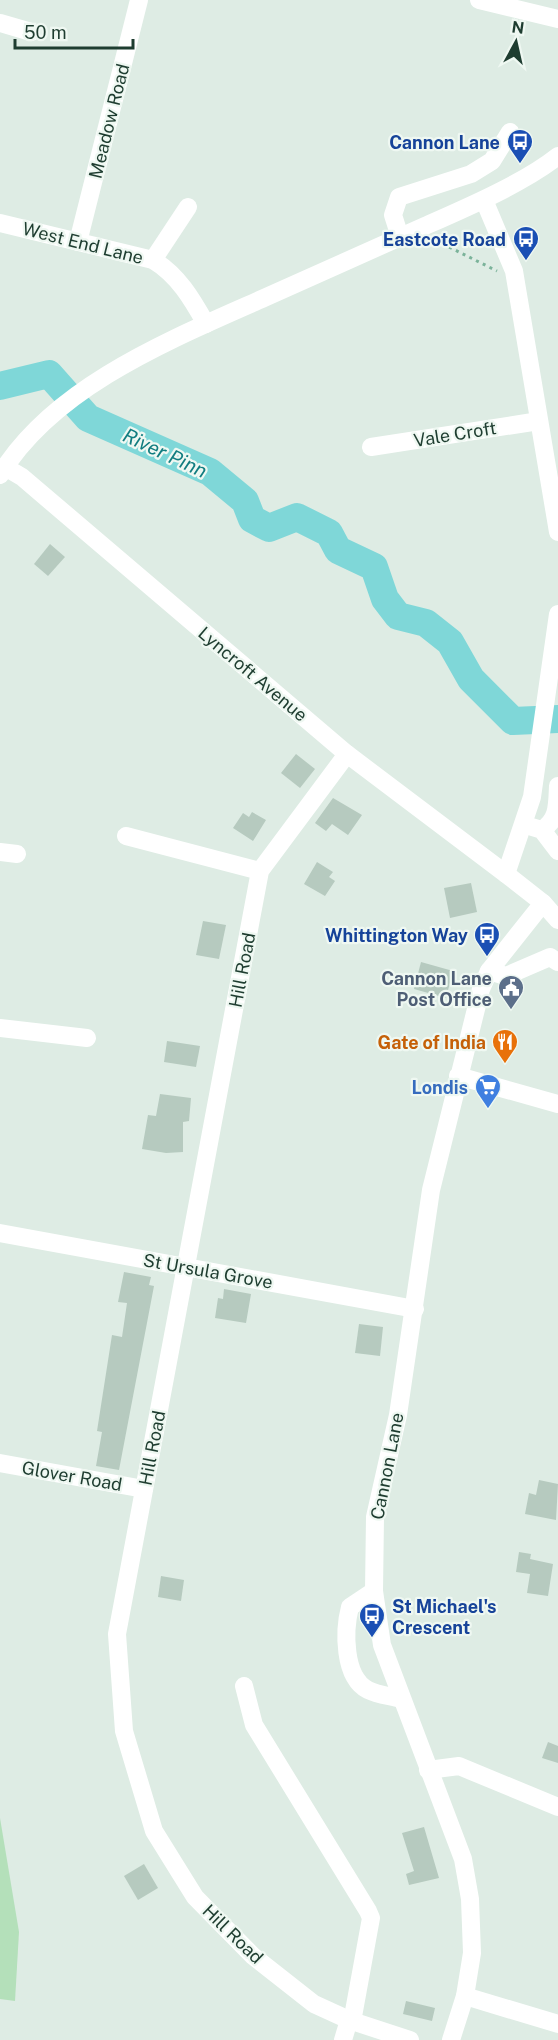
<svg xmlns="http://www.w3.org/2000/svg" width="558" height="2040" font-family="'Public Sans',sans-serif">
  <rect width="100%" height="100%" fill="#deece4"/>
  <!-- green -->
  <polygon fill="#b4e0ba" points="0,1818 19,1932 15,2001 0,1999"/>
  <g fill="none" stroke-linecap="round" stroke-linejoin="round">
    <!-- river -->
    <polyline stroke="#7fd7d8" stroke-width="28" points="0,386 49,374 88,418 210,472 245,501 252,519 269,528 297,517 329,533 338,550 374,567 385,599 398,616 426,623 450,642 471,679 513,721 558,719"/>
  </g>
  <!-- building -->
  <g fill="#b6cabf">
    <polygon points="50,544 65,557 48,576 34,564"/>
    <polygon points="296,754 315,769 300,788 281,773"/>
    <polygon points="333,798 362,815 348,835 332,824 326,831 315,823"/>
    <polygon points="252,812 266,820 253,841 233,828 243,813 249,817"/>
    <polygon points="317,862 333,872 329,877 335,881 325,896 304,884"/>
    <polygon points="471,883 477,912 450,918 444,888"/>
    <polygon points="203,921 226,925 219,959 196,955"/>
    <polygon points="421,962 453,971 446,998 414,989"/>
    <polygon points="167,1041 200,1046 196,1067 164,1062"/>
    <polygon points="160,1094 191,1098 189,1121 183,1122 183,1152 166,1153 142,1149 148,1115 156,1116"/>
    <polygon points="124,1272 151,1277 149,1285 154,1286 119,1470 96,1466 102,1432 97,1431 112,1335 122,1337 127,1303 118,1302"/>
    <polygon points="224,1289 251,1294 246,1323 215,1318 218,1298 223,1299"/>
    <polygon points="359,1324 383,1327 380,1356 355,1353"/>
    <polygon points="539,1480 558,1484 556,1520 525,1514 529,1493 536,1495"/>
    <polygon points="519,1552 531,1554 530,1559 553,1564 548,1596 527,1593 530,1574 516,1572"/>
    <polygon points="161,1576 184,1580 181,1601 158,1597"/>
    <polygon points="548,1742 558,1746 558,1763 542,1758"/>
    <polygon points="424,1827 439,1878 409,1885 406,1874 414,1871 402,1833"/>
    <polygon points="144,1864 158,1888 138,1900 124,1876"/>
    <polygon points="406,2001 435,2008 432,2021 403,2014"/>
  </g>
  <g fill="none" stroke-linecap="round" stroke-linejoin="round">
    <!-- path -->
    <polyline stroke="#7bb39a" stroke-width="3" stroke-dasharray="3 4.5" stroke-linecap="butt" points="439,237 443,244 497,271"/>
    <!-- minor -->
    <g stroke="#fff" stroke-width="18">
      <polyline points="479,0 558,19"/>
      <polyline points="0,23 31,32"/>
      <polyline points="484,200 514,271 558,532"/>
      <path d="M0,223L153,260C178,275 192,299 206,324"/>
      <polyline points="400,237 393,215 399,197 471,174 492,161 510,132"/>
      <polyline points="78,242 139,0"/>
      <polyline points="153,260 188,207"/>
      <polyline points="371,447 539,421"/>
      <polyline points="5,467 22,477 347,754 506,874 543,903 558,920"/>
      <path d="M0,475C54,386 172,339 264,298C318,274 371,250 425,226C466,208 524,183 558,156"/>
      <polyline points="347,754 260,871 117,1634 124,1731 154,1831 195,1897 253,1956 314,2004 349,2020 410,2040"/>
      <polyline points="532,827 542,830 558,851"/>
      <path d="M542,830C558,819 557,807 558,786"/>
      <polyline points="126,836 260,871"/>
      <polyline points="0,852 17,854"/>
      <polyline points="506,874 532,797 558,614"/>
      <polyline points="489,971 506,976 550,957 558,962"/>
      <polyline points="0,1028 87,1038"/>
      <polyline points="458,1076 558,1104"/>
      <polyline points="0,1233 415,1309"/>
      <polyline points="0,1463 144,1489"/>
      <path d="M374,1591L350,1607C344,1630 343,1677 368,1690C378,1695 391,1696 401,1699"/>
      <polyline points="244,1686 254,1725 368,1911 371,1918 352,2022"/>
      <polyline points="428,1770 459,1766 558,1807"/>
      <polyline points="465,1996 558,2024"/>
      <polyline points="343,2040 349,2020"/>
      <polyline points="451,2040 465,1996 472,1953 470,1899 463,1859 382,1645 374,1591 375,1517 398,1415 431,1190 481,989 489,971 543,903"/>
    </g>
  </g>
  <!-- icons -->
  <defs>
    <symbol id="bus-pin" viewBox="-11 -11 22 30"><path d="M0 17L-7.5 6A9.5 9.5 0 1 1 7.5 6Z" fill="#1a4fb4" stroke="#eff8f2"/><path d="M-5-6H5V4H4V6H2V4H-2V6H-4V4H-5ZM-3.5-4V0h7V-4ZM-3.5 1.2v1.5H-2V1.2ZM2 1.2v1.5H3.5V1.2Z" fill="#fff"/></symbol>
    <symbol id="civic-pin" viewBox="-11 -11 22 30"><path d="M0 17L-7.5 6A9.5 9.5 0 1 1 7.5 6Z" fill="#5c6f8a" stroke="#eff8f2"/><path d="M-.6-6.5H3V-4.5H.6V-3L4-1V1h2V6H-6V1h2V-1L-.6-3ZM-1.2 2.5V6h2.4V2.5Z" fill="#fff"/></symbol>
    <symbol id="restaurant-pin" viewBox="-11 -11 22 30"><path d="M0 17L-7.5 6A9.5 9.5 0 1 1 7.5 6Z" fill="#e8710a" stroke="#eff8f2"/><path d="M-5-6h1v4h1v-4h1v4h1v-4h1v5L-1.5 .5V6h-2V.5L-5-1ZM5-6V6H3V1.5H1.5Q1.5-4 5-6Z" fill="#fff"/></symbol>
    <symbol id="supermarket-pin" viewBox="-11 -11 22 30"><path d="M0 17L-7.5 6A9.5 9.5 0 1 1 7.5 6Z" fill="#3f7fe0" stroke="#eff8f2"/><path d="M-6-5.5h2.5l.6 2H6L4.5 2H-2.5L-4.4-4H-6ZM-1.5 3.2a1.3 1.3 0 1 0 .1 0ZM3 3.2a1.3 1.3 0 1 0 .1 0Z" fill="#fff"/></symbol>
  </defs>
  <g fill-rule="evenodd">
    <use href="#bus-pin" x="505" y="127" width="30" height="40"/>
    <use href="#bus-pin" x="511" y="224" width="30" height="40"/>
    <use href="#bus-pin" x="472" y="920" width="30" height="40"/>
    <use href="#civic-pin" x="496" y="973" width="30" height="40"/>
    <use href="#restaurant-pin" x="490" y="1027" width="30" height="40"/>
    <use href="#supermarket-pin" x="473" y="1072" width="30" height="40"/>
    <use href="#bus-pin" x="357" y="1601" width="30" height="40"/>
  </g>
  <g text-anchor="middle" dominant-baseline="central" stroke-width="4.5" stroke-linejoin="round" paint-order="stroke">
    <!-- street labels -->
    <g font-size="18" fill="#1e3d30" stroke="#eff8f2">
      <text transform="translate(109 121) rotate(-76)">Meadow Road</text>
      <text transform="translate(83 243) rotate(14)">West End Lane</text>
      <text transform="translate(455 434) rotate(-9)">Vale Croft</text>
      <text transform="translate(253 674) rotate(40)">Lyncroft Avenue</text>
      <text transform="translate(242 970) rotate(-79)">Hill Road</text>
      <text transform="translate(208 1271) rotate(10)">St Ursula Grove</text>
      <text transform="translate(152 1448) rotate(-79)">Hill Road</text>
      <text transform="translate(387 1466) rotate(-79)">Cannon Lane</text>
      <text transform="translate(72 1476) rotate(10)">Glover Road</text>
      <text transform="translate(233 1934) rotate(44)">Hill Road</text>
    </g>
    <!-- transit labels -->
    <g font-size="18" font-weight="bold" fill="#164399" stroke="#eff8f2" text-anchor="end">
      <text x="500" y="142">Cannon Lane</text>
      <text x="506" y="239">Eastcote Road</text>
      <text x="468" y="935">Whittington Way</text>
      <text x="392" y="1606" text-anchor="start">St Michael's<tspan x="392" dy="21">Crescent</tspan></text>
    </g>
    <!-- service labels -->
    <g font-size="18" font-weight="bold" fill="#4e5e75" stroke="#eff8f2" text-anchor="end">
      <text x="492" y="978">Cannon Lane<tspan x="492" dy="21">Post Office</tspan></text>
    </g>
    <!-- food labels -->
    <g font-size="18" font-weight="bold" fill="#c56008" stroke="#eff8f2" text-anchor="end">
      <text x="486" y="1042">Gate of India</text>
    </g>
    <!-- shop labels -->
    <g font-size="18" font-weight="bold" fill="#366cbe" stroke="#eff8f2" text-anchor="end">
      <text x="468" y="1087">Londis</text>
    </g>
    <!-- water labels -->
    <g font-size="20" font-style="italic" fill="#117d80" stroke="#eff8f2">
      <text transform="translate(165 453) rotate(25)">River Pinn</text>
    </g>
  </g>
  <!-- north arrow -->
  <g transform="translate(516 42) rotate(8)" stroke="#eff8f2" stroke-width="4.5" paint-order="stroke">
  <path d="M0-4.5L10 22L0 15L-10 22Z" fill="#1e3d30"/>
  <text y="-9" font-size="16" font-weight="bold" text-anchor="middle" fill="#1e3d30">N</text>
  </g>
  <!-- scale -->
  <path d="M15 39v9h118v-9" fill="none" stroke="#1e3d30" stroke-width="3"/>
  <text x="24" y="39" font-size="18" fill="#1e3d30" stroke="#eff8f2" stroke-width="4.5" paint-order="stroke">50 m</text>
</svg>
